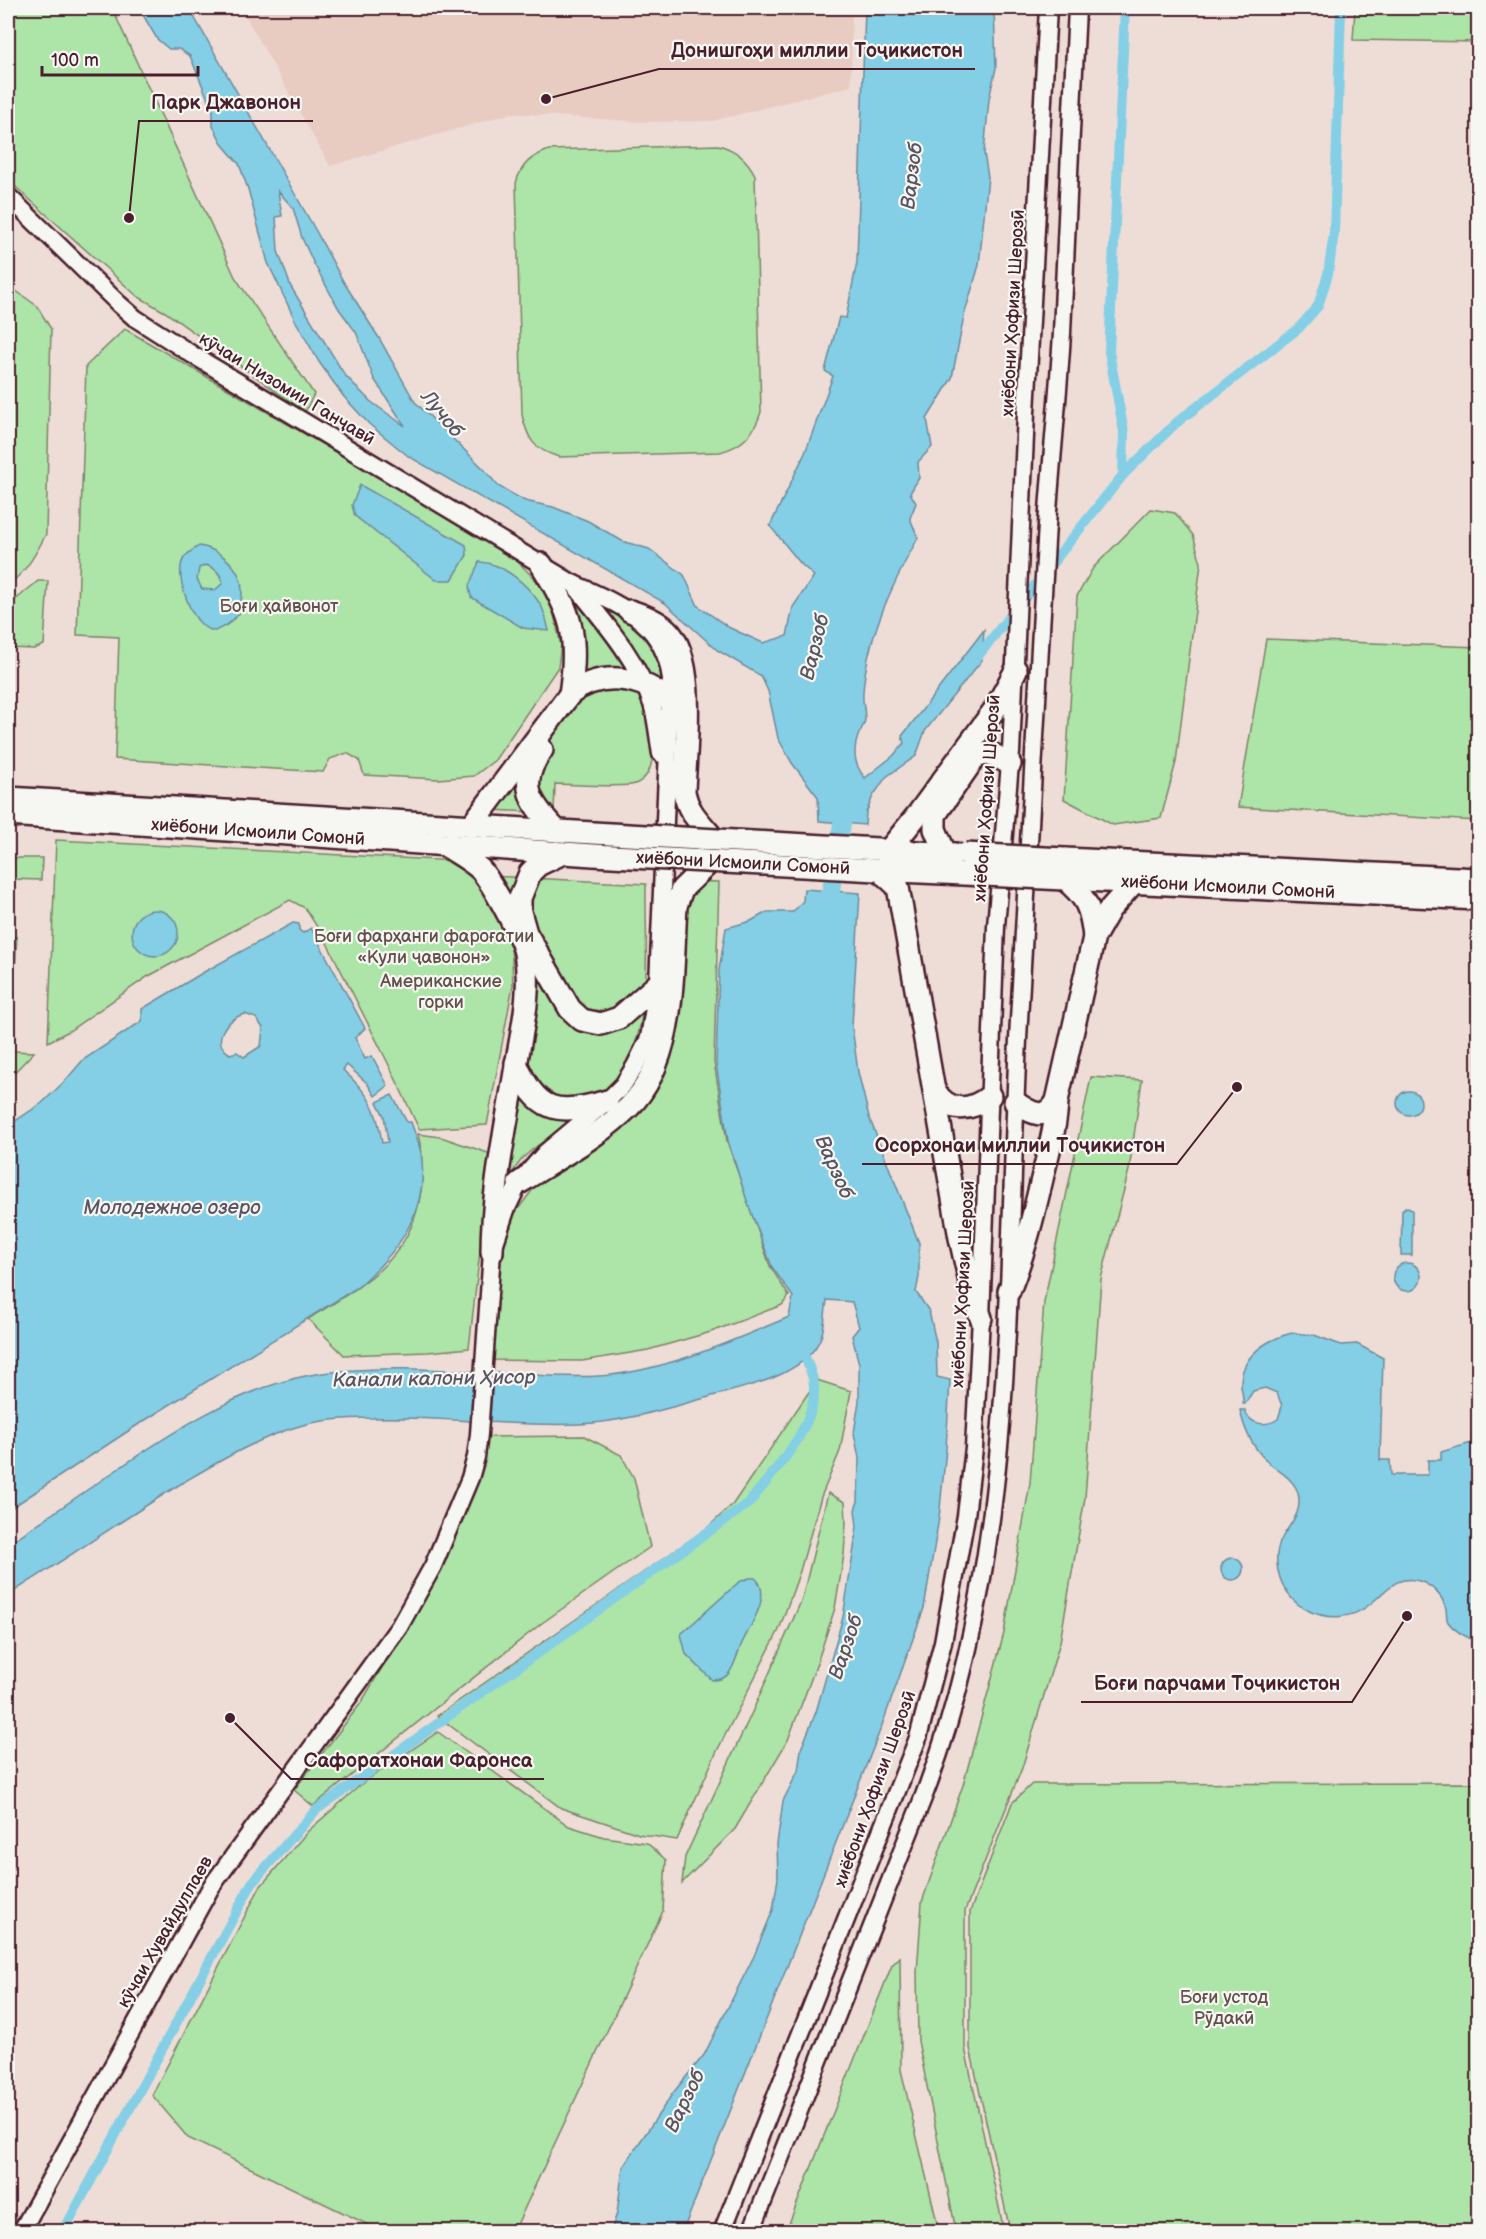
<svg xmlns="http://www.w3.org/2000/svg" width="1486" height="2239" font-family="'Balsamiq Sans',sans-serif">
  <rect width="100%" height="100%" fill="#eeddd6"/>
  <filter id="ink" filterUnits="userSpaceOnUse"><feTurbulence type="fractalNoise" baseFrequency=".0167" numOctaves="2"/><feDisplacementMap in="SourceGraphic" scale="12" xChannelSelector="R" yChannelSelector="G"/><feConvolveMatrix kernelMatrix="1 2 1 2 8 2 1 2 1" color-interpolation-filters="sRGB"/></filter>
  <g filter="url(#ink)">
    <!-- built -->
    <polygon fill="#e8ccc2" points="241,8 852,8 851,86 713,121 643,122 512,113 330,166"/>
    <!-- green -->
    <g fill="#ade4a7" stroke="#7c8269" stroke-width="1.5">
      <polygon points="8,8 112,8 235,277 314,394 305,412 165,312 137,296 8,180"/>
      <polygon points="1355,8 1478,8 1478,42 1353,40"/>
      <path d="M718,145C735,149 747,159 755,175L761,412C754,434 743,446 720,452L559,457C533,449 528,440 522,415L516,183C521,164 532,156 549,150Z"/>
      <path d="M8,285L37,306L51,329L46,534C36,554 26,572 8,585Z"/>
      <polygon points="125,329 510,554 531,575 550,598 561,645 558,667 495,760 474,776 438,779 364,775 359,760 347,753 330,759 323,772 115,759 119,637 77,635 86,366"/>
      <polygon points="1151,509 1175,513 1193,535 1201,563 1176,762 1161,818 1113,825 1064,799 1077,596 1093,568"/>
      <polygon points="38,581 48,581 44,645 34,649 8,648 8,606"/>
      <path d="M556,582C590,608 611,642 636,677L583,680Z"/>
      <polygon points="589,597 634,621 657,645 666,691 648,677"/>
      <polygon points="1266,639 1478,647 1478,821 1238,807"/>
      <path d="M604,684L642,694C648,717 666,772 635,784C625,788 570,784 555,784L554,813L489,810L576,698Z"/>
      <polygon points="56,840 475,862 510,938 512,959 513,985 487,1125 419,1129 391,1069 325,939 305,908 290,900 147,977 69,1031 48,1042"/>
      <polygon points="8,858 42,858 41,880 8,879"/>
      <path d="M490,876L646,884C645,941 654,1018 624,1069C613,1087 598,1099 583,1113C565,1129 542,1139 524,1157C517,1164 512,1174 506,1183L531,987Z"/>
      <polygon points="690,881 719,882 714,1062 727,1141 770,1266 789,1296 782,1305 711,1332 648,1350 582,1361 488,1360 500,1236 512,1217 543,1176 646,1089 677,906"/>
      <polygon points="17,937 10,1051 34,1052 8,1079 8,939"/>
      <polygon points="1091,1077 1142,1080 1129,1170 1101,1279 1085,1498 1060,1642 1022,1768 965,1911 965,2048 1004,2231 956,2231 918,2041 917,1972 922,1902 963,1785 1004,1633 1030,1483 1044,1302"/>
      <path d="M418,1134L441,1137L491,1154L469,1348L428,1352L344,1355L308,1319C366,1283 418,1256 422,1179C422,1163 422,1150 418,1134Z"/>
      <polygon points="817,1380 851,1391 840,1451 821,1497 800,1571 779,1630 717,1751 677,1840 639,1834 561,1808 437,1716 707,1528 733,1504"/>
      <polygon points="584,1436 621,1455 634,1478 650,1547 542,1623 313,1806 294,1790 361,1703 409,1622 482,1437"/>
      <polygon points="828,1493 845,1502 846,1523 844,1555 835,1608 816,1666 788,1740 735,1829 682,1883 685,1857 754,1708 802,1599"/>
      <polygon points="438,1732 569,1826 604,1837 647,1843 666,1860 663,1911 514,2231 381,2231 188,2138 152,2095 260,1887 308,1831 364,1782"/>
      <polygon points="1478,1783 1478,2231 1010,2231 970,2048 970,1912 1012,1803 1032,1784"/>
      <polygon points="900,1957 901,2070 939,2231 786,2231 892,1965"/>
    </g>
    <!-- water -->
    <g fill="#84cfe5" stroke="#6d899b" stroke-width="1.5" fill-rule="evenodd">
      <path d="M139,8H189L316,231L343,281L379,338L415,402L484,469L498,486L525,501L553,507L588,521L622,541L649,549L684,575L698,606L730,628L763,643L787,636L793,607L814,576L801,564L770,526L805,453L833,376L825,371L839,317L846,318L857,262L865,8H994L996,68L989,99L984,153L988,177L979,265L964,316L952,378L927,419L932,447L918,462L919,478L910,493L916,503L910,518L918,538C892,585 867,637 863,692C862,701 865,710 865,719C865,725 860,730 858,736C852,752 854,765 865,778L893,756L904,743L902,736L906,731L984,630L982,660L925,731L916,756L886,777L873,796L866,813L865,825L819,821L818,797L792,763L778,738L768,691L761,676L717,650L665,603L408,456L369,424L344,397L319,362L295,320L268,263L248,189L239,164L223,145L213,126V111L190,56L179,49H169L157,39ZM278,191L293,208L302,238L314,264L339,309L356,332L374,379L405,426L370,401L344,374L291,287L278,251L276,217L282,216Z"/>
      <polygon points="360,485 466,545 467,555 452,580 436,580 355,516 352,505"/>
      <path d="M199,546C220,549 242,568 242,590C242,598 240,606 239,614L227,625L215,631C210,630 205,628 202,625C189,613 174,574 184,558C187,553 195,549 199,546ZM206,565C215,568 221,574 223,583L215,590L202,589L197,579L199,568Z"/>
      <path d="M479,562C502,562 528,585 540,604C545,611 547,623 549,631L523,628L471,597L469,586Z"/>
      <path d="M804,889L860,893L852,1026L858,1072L869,1117L919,1243V1277L916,1292L929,1311L936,1342L937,1377L950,1380L946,1449L939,1518L924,1608L881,1728L683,2231H611L617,2213L623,2167L673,2093L704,2055L754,1956L773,1910L778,1878L777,1844L783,1801L798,1771L801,1749L816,1712L843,1617L854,1548L857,1526L855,1510L858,1501L859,1458L854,1433L859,1401V1364L852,1336L859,1327L852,1302L827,1300C825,1312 825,1326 821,1337C807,1374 750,1386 716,1395C672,1407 626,1422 580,1424C511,1427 442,1416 372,1418C350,1418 325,1419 303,1425C262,1436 223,1459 187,1480C126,1517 68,1558 8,1595V1544C42,1521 77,1497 112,1473C172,1432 237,1389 310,1375C368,1365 440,1369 499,1373C532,1375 566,1378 599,1376C662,1372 730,1342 789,1317L793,1297L772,1267L748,1204L728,1141L716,1063L719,970L726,928L751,921L767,912H793L803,901Z"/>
      <circle cx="155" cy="933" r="23"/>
      <path d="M293,923L299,924V930L303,933L311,928L365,1028L355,1038L365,1059L372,1056L388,1086L375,1096L367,1083L347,1065L343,1070C369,1094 377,1107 382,1143L388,1142L384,1116L377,1102L392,1095L407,1122H411C414,1131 419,1142 421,1153C430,1210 399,1251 358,1287L139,1424L8,1510V1126L42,1103L65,1081L83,1060L142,1021V1009L204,972ZM245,1014L256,1018L263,1028L261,1046L244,1057L237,1052L230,1054C209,1041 227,1018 245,1014Z"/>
      <circle cx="1409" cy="1103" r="12"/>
      <polygon points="1405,1207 1412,1210 1412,1255 1401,1255 1402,1211"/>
      <circle cx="1407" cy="1277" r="14"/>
      <path d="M1292,1333L1314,1335L1341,1345L1357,1344L1383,1358L1380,1460H1390L1391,1475H1428V1460H1441V1452L1478,1441V1642C1468,1638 1455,1632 1448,1622C1446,1619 1447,1614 1446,1609C1443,1596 1432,1585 1419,1581C1395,1574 1385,1593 1369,1605C1351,1620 1326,1620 1305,1609C1282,1596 1269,1563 1282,1538C1290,1523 1303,1513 1298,1493C1293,1477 1278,1472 1267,1461C1252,1447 1244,1429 1240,1410H1245C1249,1425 1266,1427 1278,1419L1282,1406L1277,1393L1265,1388L1253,1391L1245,1404H1243C1244,1395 1240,1389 1241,1381C1243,1354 1268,1339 1292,1333Z"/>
      <circle cx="1232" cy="1569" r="11"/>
      <path d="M749,1578H755C773,1594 750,1626 742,1643C738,1652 735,1665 729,1673C725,1679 719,1680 712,1680L686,1654L681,1634L739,1582Z"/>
    </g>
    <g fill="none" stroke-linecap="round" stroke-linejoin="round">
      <!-- canal -->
      <g stroke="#84cfe5" stroke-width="10">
        <polyline points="1123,475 1124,432 1109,352 1125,8"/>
        <polyline points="974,661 1123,475 1176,423 1299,328 1318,306 1328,274 1334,233 1341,8"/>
        <path d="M63,2232L252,1883L316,1810L749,1503C773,1472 816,1428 814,1387C814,1374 805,1359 801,1347"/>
      </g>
      <!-- river -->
      <polyline stroke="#84cfe5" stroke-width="18" points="827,914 843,818 837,800"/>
      <defs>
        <g id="secondary">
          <path d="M8,196L119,304L135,318L193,355L572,583C620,605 665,621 671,680L658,984L649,1038L635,1066L623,1085L607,1101L545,1153L519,1183L506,1210L492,1252L479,1434L476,1457L470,1478L433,1566L399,1627L211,1887L21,2232"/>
          <path d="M577,588C606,624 637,659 652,704C657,720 658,737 661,754"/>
          <polyline points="722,2232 918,1738 943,1642 966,1516 974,1448 981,1318 996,926 1011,752 1026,413 1048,8"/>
          <path d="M751,2232L923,1798C1019,1551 1005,1281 1019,1020C1028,861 1036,701 1046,541C1050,472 1058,403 1062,333C1067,225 1071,116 1077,8"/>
        </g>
        <g id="highway">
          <path d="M541,564C572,613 579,636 570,694"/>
          <path d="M630,611C643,615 657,620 667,630C698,658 685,752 684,792C688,813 701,823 714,839"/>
          <path d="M542,750C516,785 531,804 557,831"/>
          <polyline points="8,798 593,833"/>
          <polyline points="8,815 593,855"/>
          <path d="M471,826L570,694C602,670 642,676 671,702"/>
          <path d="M446,846C457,853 470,860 480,869C491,881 522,937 525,953C532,991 522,1029 516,1066C506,1128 492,1189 492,1252"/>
          <polyline points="878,850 955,854"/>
          <polyline points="889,850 918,814 995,709 1016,670"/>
          <polyline points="563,853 538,865 530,873 520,898 520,912 526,933 570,1009 582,1020 601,1024 619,1018 658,984"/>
          <polyline points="945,853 935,829 935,815 973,760 981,753 994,755 1010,764"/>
          <polyline points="1065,859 1478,879"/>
          <polyline points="877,870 886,876 898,887 960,1238 973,1296 981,1318"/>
          <polyline points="877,870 964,874"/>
          <polyline points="1064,879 1478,899"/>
          <path d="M1064,879C1087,897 1091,909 1094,937"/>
          <path d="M516,1063C537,1113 558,1116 607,1101"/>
          <path d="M935,1091C949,1114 971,1111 990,1096"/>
          <path d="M1015,1102C1030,1113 1046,1122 1057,1101"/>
          <path d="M519,1183C556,1159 597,1138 629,1107C677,1060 672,968 676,906L682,889L711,861"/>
          <path d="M1009,1291C1024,1254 1033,1217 1042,1179C1048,1153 1056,1128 1057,1101L1094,937L1110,909L1134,882"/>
        </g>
      </defs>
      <!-- secondary casing -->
      <use href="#secondary" stroke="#4a1f2b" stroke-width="21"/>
      <!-- highway casing -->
      <use href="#highway" stroke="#4a1f2b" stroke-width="26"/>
      <!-- secondary -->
      <use href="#secondary" stroke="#f6f6f2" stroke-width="16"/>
      <!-- highway -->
      <use href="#highway" stroke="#f6f6f2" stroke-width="21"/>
      <defs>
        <g id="highway-bridge">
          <polyline points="593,833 878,849"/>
          <polyline points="965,854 1065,859"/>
          <polyline points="593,855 877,870"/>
          <polyline points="964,874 1064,879"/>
        </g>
      </defs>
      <!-- highway-bridge casing -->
      <use href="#highway-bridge" stroke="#4a1f2b" stroke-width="26" stroke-linecap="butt"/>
      <!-- highway-bridge -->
      <use href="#highway-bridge" stroke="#f6f6f2" stroke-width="21"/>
    </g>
  </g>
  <g text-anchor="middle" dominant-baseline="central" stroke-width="4.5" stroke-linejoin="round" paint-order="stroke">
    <!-- street labels -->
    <g font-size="18" fill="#4a1f2b" stroke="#f6f6f2">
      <text transform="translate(1013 313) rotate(-87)">хиёбони Ҳофизи Шерозӣ</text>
      <text transform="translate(287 389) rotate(31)">кӯчаи Низомии Ганҷавӣ</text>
      <text transform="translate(987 798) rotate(-86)">хиёбони Ҳофизи Шерозӣ</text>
      <text transform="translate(258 832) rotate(4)">хиёбони Исмоили Сомонӣ</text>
      <text transform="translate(743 863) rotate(3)">хиёбони Исмоили Сомонӣ</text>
      <text transform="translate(1228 887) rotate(3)">хиёбони Исмоили Сомонӣ</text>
      <text transform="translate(963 1284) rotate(-87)">хиёбони Ҳофизи Шерозӣ</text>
      <text transform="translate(875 1789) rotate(-70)">хиёбони Ҳофизи Шерозӣ</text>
      <text transform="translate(165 1932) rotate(-60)">кӯчаи Хувайдуллаев</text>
    </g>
    <!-- park labels -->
    <g font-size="18" fill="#63504a" stroke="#f6f6f2">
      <text x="279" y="606">Боғи ҳайвонот</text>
      <text x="424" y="936">Боғи фарҳанги фароғатии<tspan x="424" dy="21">«Кули ҷавонон»</tspan></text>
      <text x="441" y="981">Американские<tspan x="441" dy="21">горки</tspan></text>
      <text x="1224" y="1997">Боғи устод<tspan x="1224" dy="21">Рӯдакӣ</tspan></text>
    </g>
    <!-- water labels -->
    <g font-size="20" font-style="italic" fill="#5b5463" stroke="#f6f6f2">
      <text transform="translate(912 176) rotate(-83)">Варзоб</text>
      <text transform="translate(442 414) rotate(51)">Лучоб</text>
      <text transform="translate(815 647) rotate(-76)">Варзоб</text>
      <text transform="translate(834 1167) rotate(66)">Варзоб</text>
      <text x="172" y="1208">Молодежное озеро</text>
      <text transform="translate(434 1379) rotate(-1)">Канали калони Ҳисор</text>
      <text transform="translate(846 1647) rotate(-71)">Варзоб</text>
      <text transform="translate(685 2101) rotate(-64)">Варзоб</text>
    </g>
  </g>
  <!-- callouts -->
  <path fill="none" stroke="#4a1f2b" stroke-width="2" d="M546 99L659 69H975M129 218L139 121H313M1237 1087L1177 1164H862M1407 1616L1352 1702H1081M230 1718L291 1779H544"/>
  <g fill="#4a1f2b" stroke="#f6f6f2" stroke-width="2">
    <circle cx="546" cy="99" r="6"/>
    <circle cx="129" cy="218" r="6"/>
    <circle cx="1237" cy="1087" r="6"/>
    <circle cx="1407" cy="1616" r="6"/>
    <circle cx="230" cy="1718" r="6"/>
  </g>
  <g font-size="20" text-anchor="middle" font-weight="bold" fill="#4a1f2b" stroke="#f6f6f2" stroke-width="4.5" stroke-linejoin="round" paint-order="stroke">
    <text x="817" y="57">Донишгоҳи миллии Тоҷикистон</text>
    <text x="226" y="109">Парк Джавонон</text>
    <text x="1020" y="1152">Осорхонаи миллии Тоҷикистон</text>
    <text x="1217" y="1690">Боғи парчами Тоҷикистон</text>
    <text x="418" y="1767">Сафоратхонаи Фаронса</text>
  </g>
  <!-- margin -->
  <rect width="1486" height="2239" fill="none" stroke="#f6f6f2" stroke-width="30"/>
  <rect x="15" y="15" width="1456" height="2209" fill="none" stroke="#4a1f2b" stroke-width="2" filter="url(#ink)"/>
  <!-- scale -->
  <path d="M42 66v9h156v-9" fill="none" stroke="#4a1f2b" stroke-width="3"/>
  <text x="51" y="66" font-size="18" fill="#4a1f2b" stroke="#f6f6f2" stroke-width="4.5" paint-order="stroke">100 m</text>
</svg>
